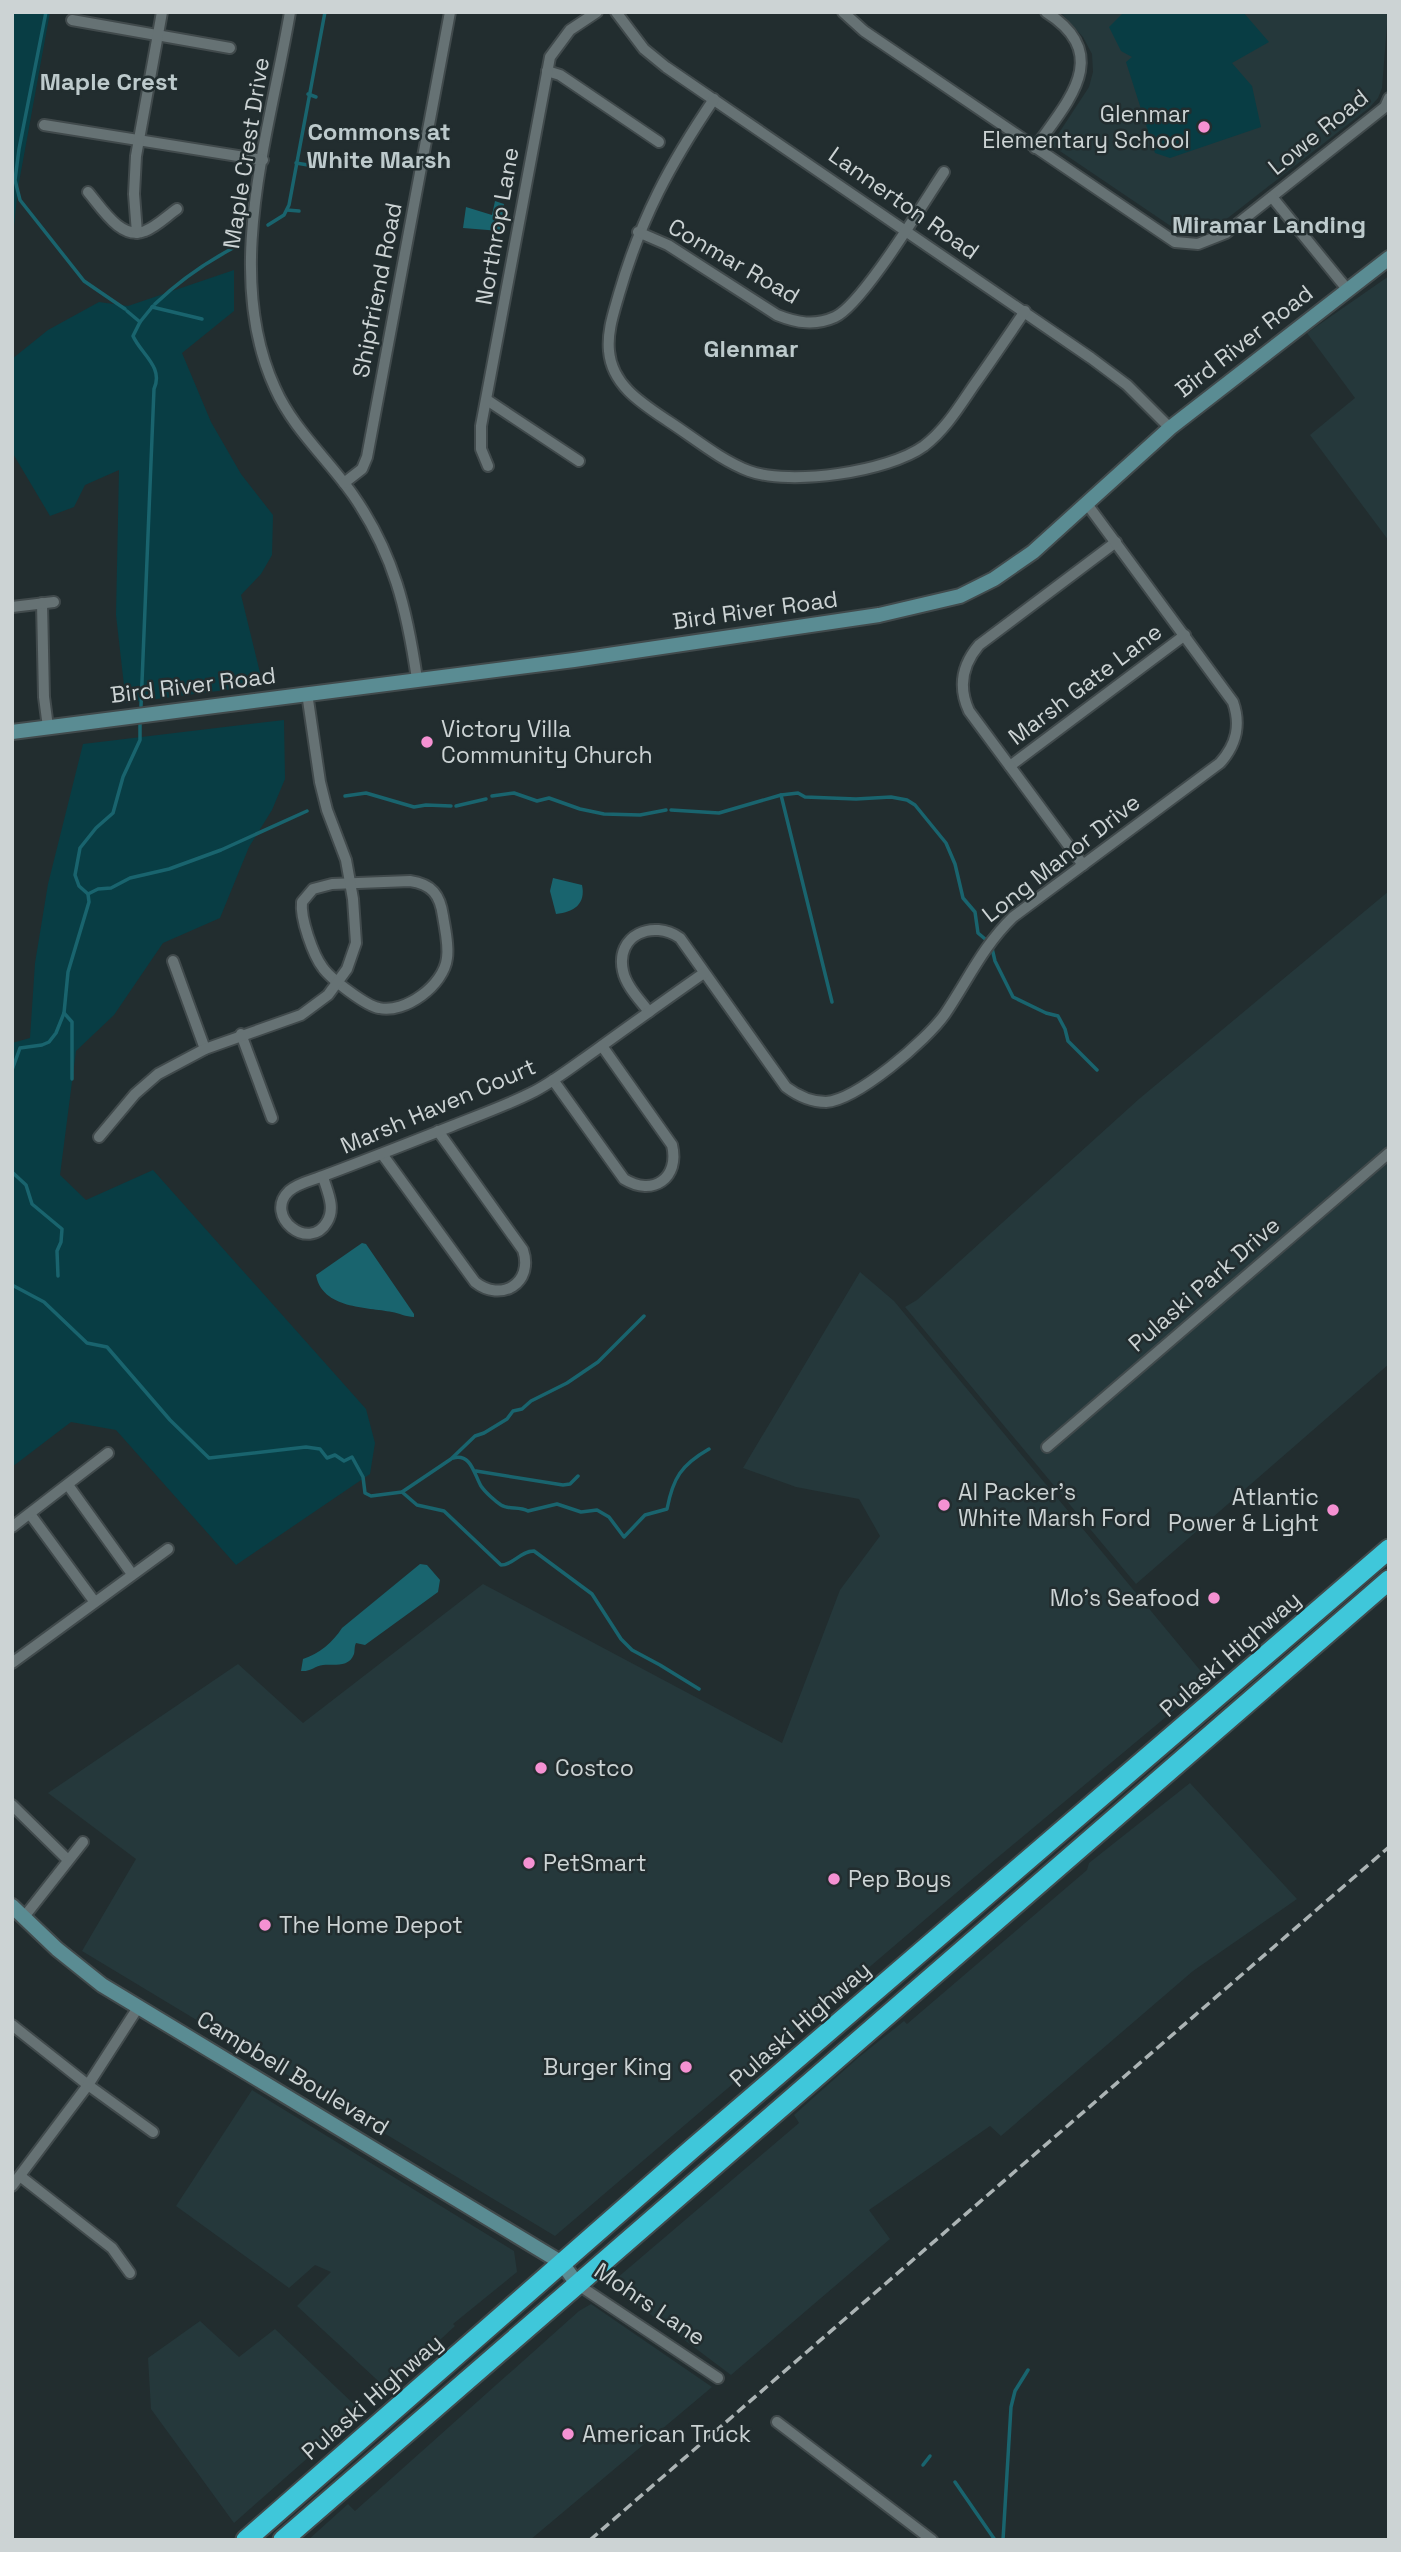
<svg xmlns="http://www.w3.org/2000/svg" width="1401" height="2552" font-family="'Space Grotesk',sans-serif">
  <rect width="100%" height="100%" fill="#222d2f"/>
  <!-- built -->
  <g fill="#25383b">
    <polygon points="1060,12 1388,12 1382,88 1378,98 1369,108 1215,228 1196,235 1181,233 1051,145 1089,87 1093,72 1092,54 1083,37"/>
    <polygon points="1389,276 1389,541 1310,435 1355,398 1307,333"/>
    <polygon points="1389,891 1389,1364 1136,1584 905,1307 917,1300 1139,1099"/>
    <polygon points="860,1272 894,1301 1209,1681 997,1858 555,2236 82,1951 136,1859 48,1793 238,1664 303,1723 483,1584 782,1743 840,1590 880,1536 859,1499 796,1487 743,1468"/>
    <polygon points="1190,1783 1297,1899 1193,1971 1001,2136 990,2126 869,2210 890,2239 731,2375 610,2284 799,2123 794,2115 859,2057 904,2021 907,2024 1087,1870 1089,1863"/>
    <polygon points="252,2090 514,2251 517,2272 453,2324 455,2326 387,2389 297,2306 331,2272 315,2265 289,2288 176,2206"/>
    <polygon points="591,2304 712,2387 530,2540 308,2540 348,2504 355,2511 579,2311"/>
    <polygon points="200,2321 239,2357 275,2329 361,2411 234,2523 151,2409 148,2358"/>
  </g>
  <!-- green -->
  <g fill="#083d44">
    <polygon points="12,12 50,12 18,188 12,246"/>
    <polygon points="1124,12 1243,12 1269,42 1232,63 1252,86 1261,127 1170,158 1155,153 1126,62 1132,57 1121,51 1109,27"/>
    <polygon points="234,270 234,311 182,353 211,422 241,474 273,515 272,555 261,574 241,595 263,685 126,703 116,615 119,470 85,485 74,507 50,516 12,452 12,359 48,330 99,302 128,306"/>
    <polygon points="284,720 285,779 272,810 249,847 220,918 163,943 114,1015 76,1051 60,1175 86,1200 153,1170 366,1409 375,1443 370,1474 236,1565 116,1430 71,1422 12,1467 12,1043 30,1038 35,963 48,884 83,744"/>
  </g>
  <!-- water -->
  <g fill="#19646e">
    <polygon points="495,201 504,204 500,231 463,228 466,207 492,215"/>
    <path d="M553,878L582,885C586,904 574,912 556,914L550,891Z"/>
    <path d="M362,1243L366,1244L414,1314V1317C406,1317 399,1313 392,1312C367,1307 322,1309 316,1275Z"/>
    <path d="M420,1564L427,1565L440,1580L438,1592L365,1645L356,1643C354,1647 355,1651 354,1654C349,1668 334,1664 323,1665C315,1666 310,1672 301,1671L303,1659C319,1654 333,1642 342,1628Z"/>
  </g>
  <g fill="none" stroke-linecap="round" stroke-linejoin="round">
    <!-- stream -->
    <g stroke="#19646e" stroke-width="3.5">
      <polyline points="46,12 19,149 15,180 20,200 84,281 125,309"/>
      <polyline points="308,94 316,97"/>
      <polyline points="296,163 308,165"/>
      <polyline points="287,210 299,211"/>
      <polyline points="268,225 284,215 289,205 325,12"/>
      <path d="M155,304C179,281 205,263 233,248"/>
      <polyline points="152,307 202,319"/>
      <polyline points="127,311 140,322"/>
      <path d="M141,706L154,389C164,367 141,354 133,336L140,322L153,306"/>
      <polyline points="781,795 832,1002"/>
      <polyline points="345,796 366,793 414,807 426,805 451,806"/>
      <polyline points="492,796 514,793 537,801 549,798 580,809 604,814 640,815 666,810"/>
      <polyline points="456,806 486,799"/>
      <polyline points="671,810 719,813 781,795 798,793 805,797 856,799 891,797 907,800 915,805 946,843 955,864 963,898 975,912 978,933 991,944 995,961 1013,997 1046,1013 1058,1016 1065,1029 1068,1041 1097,1070"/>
      <polyline points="88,894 98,889 111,888 130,878 169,869 221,850 307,811"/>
      <polyline points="64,1013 72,1022 72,1079"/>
      <polyline points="12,1070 20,1048 42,1045 49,1042 56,1033 64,1013 68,972 89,902 88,894 79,886 75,875 80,848 96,828 113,813 123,777 140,740 140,721"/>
      <polyline points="12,1172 26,1185 32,1204 62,1229 61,1242 57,1251 58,1276"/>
      <polyline points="12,1285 44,1302 87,1343 107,1347 170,1420 209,1458 306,1447 320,1449 327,1458 335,1455 344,1461 352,1457 363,1477 365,1493 371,1496 402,1492 451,1459 475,1436 484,1433 507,1419 513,1411 522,1409 531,1401 567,1383 598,1362 644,1316"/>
      <path d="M453,1458C471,1453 474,1474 481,1486C485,1492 495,1501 501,1505C509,1510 519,1506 528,1511L557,1504L581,1512L597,1510L609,1517L624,1537L645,1515L667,1509C673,1478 681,1465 709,1449"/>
      <polyline points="476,1471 563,1485 570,1484 578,1476"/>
      <path d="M402,1492L417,1505L444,1511L501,1565C514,1565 520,1551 534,1551L592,1594L621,1639L632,1650L660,1665L699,1689"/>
      <polyline points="923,2465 930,2456"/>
      <polyline points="955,2482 995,2540"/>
      <polyline points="1003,2540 1011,2407 1015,2391 1028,2370"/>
    </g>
    <defs>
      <g id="street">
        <path d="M290,12C270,131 222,273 275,388C293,429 328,459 353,495C394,554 407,610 417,679"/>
        <polyline points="616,12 644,49 666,67 1091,358 1127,385 1170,428"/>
        <polyline points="843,12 864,31 1175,242 1198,244 1226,233 1385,107 1389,98"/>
        <polyline points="72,20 230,48"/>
        <polyline points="547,71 560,75 659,142"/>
        <path d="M714,99C670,164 641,218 619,294C614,312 607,331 609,351C612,385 641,403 668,421C693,437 720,460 749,471C790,486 888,472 924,446C945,430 959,407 974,385C991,361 1008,336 1025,311"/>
        <polyline points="44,125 263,160"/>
        <path d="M1035,148C1067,102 1114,55 1046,12"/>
        <path d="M88,192C101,207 121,241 145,231C156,227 167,216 177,209"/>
        <polyline points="1272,197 1347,289"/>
        <path d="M638,232L668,245L777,315C797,323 815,326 835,317C862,305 924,202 944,172"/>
        <polyline points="137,233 134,194 136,156 162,12"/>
        <polyline points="487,400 579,461"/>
        <polyline points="488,466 481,449 481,426 550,57 570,30 597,12"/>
        <polyline points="344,483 362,469 367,457 450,12"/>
        <polyline points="42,603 44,697 48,727"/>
        <polyline points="12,607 54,602"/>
        <polyline points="1010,766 1185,635"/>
        <path d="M1083,865L969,711C958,687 962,665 979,645L1116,542"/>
        <path d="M410,881C432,884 440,895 443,916C445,929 449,945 447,958C444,985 405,1014 379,1008C366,1006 331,979 323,968C313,955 300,918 302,902L313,889L332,884Z"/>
        <polyline points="173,961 205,1049"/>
        <path d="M649,1012C640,1000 626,986 623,971C615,935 653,919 680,938L786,1087C798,1096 810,1102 826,1102C857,1100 927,1040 945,1014C968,980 983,946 1013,917L1220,763C1237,744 1241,725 1233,702L1087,504"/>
        <polyline points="241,1034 272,1118"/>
        <path d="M553,1080L624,1179C653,1197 680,1178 672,1145L602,1046"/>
        <polyline points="99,1137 135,1094 158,1074 205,1049 301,1015 328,995 347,969 356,943 353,899 346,860 327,810 320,782 307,693"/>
        <path d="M382,1154L475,1282C501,1303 534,1283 523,1250L438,1131"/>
        <path d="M323,1177C327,1191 336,1208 327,1222C309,1253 263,1216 289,1191C298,1183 313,1180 323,1176C366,1160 409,1143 452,1126C479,1115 508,1105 535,1091C556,1080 576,1064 596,1050C632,1024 668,998 704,973"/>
        <polyline points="1047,1447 1389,1153"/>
        <polyline points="68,1485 132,1574"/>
        <polyline points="30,1514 94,1601"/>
        <polyline points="12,1527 108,1453"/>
        <polyline points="12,1663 168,1549"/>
        <polyline points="12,1805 68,1860"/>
        <polyline points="24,1917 83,1842"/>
        <polyline points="12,2025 88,2085 153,2132"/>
        <polyline points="20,2176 112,2248 130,2273"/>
        <polyline points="12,2186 88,2085 139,2006"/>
        <polyline points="577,2284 718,2378"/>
        <polyline points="777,2422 932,2540"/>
      </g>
      <g id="secondary">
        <polyline points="12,732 574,660 879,615 960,596 994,579 1033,552 1170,428 1389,258"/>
        <polyline points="12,1906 57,1949 102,1985 562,2263 577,2284"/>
      </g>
      <g id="highway">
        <polyline points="246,2540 692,2149 1389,1549"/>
        <polyline points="283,2540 1389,1580"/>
      </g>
    </defs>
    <!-- street casing -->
    <use href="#street" stroke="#414a4c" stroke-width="14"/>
    <!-- secondary casing -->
    <use href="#secondary" stroke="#414a4c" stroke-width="18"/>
    <!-- highway casing -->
    <use href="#highway" stroke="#414a4c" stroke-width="23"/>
    <!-- street -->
    <use href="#street" stroke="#667274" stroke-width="10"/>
    <!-- secondary -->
    <use href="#secondary" stroke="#5a8c93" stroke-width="14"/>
    <!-- highway -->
    <use href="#highway" stroke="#3fc7da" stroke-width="19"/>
    <!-- rail -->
    <polyline stroke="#acb4b5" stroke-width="3.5" stroke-dasharray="10 5" stroke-linecap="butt" points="590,2540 1389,1847"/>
  </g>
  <!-- markers -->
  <g fill="#f591d2" stroke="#222d2f" stroke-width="2.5">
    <circle cx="1204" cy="127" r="7"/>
    <circle cx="427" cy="742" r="7"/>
    <circle cx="944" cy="1505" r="7"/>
    <circle cx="1333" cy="1510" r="7"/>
    <circle cx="1214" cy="1598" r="7"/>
    <circle cx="541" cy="1768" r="7"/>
    <circle cx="529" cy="1863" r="7"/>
    <circle cx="834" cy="1879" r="7"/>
    <circle cx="265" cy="1925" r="7"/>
    <circle cx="686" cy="2067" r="7"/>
    <circle cx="568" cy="2434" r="7"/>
  </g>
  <g text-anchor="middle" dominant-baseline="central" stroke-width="5" stroke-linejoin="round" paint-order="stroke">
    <!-- poi labels -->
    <g font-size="23" fill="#ccd3d4" stroke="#222d2f" text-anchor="start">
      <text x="1190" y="114" text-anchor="end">Glenmar<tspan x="1190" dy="26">Elementary School</tspan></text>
      <text x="441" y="729">Victory Villa<tspan x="441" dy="26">Community Church</tspan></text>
      <text x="958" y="1492">Al Packer's<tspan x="958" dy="26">White Marsh Ford</tspan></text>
      <text x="1319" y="1497" text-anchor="end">Atlantic<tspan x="1319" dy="26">Power &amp; Light</tspan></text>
      <text x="1200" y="1598" text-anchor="end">Mo's Seafood</text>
      <text x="555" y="1768">Costco</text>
      <text x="543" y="1863">PetSmart</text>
      <text x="848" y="1879">Pep Boys</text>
      <text x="279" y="1925">The Home Depot</text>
      <text x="672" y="2067" text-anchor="end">Burger King</text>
      <text x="582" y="2434">American Truck</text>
    </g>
    <!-- street labels -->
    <g font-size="23" fill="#ccd3d4" stroke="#222d2f">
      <text transform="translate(1318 132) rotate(-39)">Lowe Road</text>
      <text transform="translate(246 153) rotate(-81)">Maple Crest Drive</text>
      <text transform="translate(904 203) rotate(35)">Lannerton Road</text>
      <text transform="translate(497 226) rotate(-80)">Northrop Lane</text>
      <text transform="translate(734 261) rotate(30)">Conmar Road</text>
      <text transform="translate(377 290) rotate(-79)">Shipfriend Road</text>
      <text transform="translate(1244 341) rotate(-38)">Bird River Road</text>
      <text transform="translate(755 610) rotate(-8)">Bird River Road</text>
      <text transform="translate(1085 684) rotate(-37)">Marsh Gate Lane</text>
      <text transform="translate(193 685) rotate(-7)">Bird River Road</text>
      <text transform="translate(1061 858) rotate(-38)">Long Manor Drive</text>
      <text transform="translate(438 1106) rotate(-23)">Marsh Haven Court</text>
      <text transform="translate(1204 1284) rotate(-41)">Pulaski Park Drive</text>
      <text transform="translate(1230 1654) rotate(-41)">Pulaski Highway</text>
      <text transform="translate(800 2024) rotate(-41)">Pulaski Highway</text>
      <text transform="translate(293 2073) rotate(31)">Campbell Boulevard</text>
      <text transform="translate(650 2304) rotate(34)">Mohrs Lane</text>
      <text transform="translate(372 2397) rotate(-41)">Pulaski Highway</text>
    </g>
    <!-- neighbourhood labels -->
    <g font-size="24" font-weight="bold" fill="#bdcacc" stroke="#222d2f">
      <text x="109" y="81">Maple Crest</text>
      <text x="379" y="131">Commons at<tspan x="379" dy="28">White Marsh</tspan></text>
      <text x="1269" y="224">Miramar Landing</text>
      <text x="751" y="348">Glenmar</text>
    </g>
  </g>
  <!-- border -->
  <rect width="1401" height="2552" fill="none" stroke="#ccd3d4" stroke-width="28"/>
</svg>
